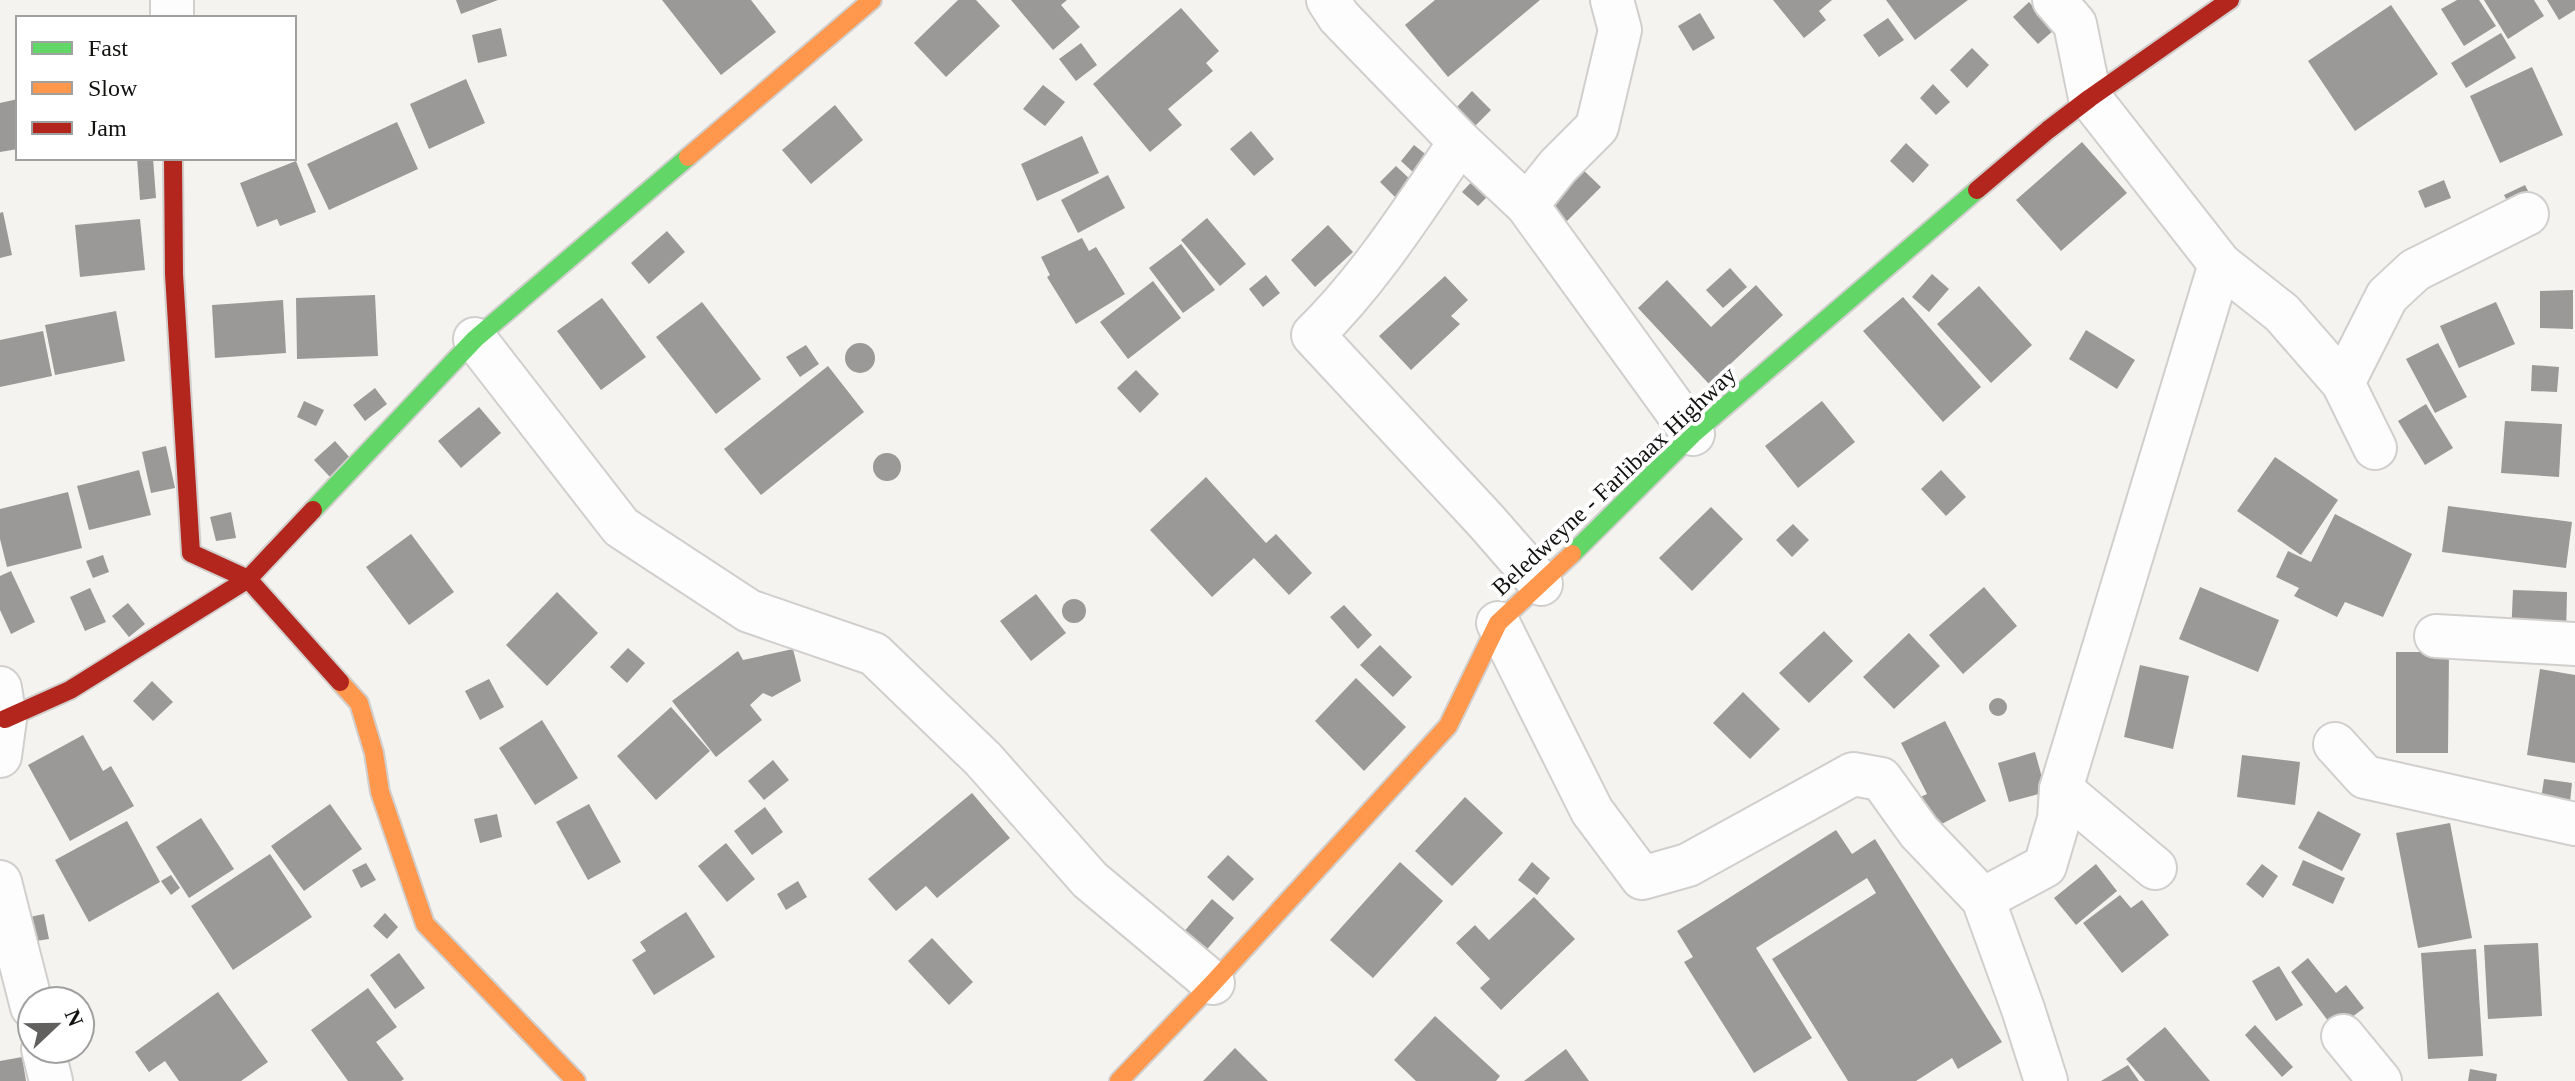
<svg xmlns="http://www.w3.org/2000/svg" width="2575" height="1081" font-family="'Times New Roman',serif">
  <rect width="100%" height="100%" fill="#f5f3f0"/>
  <!-- building -->
  <g fill="#9a9997">
    <polygon points="456,0 498,0 461,14"/>
    <polygon points="662,0 751,0 776,32 721,75"/>
    <polygon points="958,0 976,0 1000,26 946,77 914,43"/>
    <polygon points="1011,0 1067,0 1061,5 1080,27 1053,50"/>
    <polygon points="1435,0 1540,0 1448,77 1405,25"/>
    <polygon points="1773,0 1832,0 1819,11 1826,20 1804,38"/>
    <polygon points="1886,0 1968,0 1915,40"/>
    <polygon points="2457,0 2479,0 2496,26 2464,46 2441,9"/>
    <polygon points="2484,0 2534,0 2544,16 2508,39"/>
    <polygon points="2547,0 2575,0 2575,10 2559,20"/>
    <polygon points="2029,2 2054,30 2038,44 2013,17"/>
    <polygon points="2391,5 2438,74 2355,131 2308,61"/>
    <polygon points="1181,8 1219,51 1206,63 1213,71 1168,109 1182,125 1150,152 1093,84"/>
    <polygon points="1700,13 1715,38 1693,51 1678,26"/>
    <polygon points="1888,18 1904,40 1879,57 1863,35"/>
    <polygon points="501,28 507,56 478,63 472,35"/>
    <polygon points="2501,33 2516,58 2466,88 2451,63"/>
    <polygon points="1081,43 1097,65 1076,81 1059,59"/>
    <polygon points="1972,48 1989,65 1967,88 1950,70"/>
    <polygon points="2532,67 2563,135 2500,163 2470,96"/>
    <polygon points="466,79 485,123 429,149 410,104"/>
    <polygon points="1933,84 1950,102 1936,115 1920,98"/>
    <polygon points="1043,85 1065,102 1045,126 1023,109"/>
    <polygon points="1472,91 1491,110 1475,126 1456,108"/>
    <polygon points="18,99 18,149 0,152 0,103"/>
    <polygon points="835,105 863,140 811,184 782,150"/>
    <polygon points="397,122 418,169 329,210 307,164"/>
    <polygon points="1251,131 1274,159 1254,176 1230,149"/>
    <polygon points="1082,136 1099,173 1037,201 1021,164"/>
    <polygon points="2082,142 2127,193 2061,251 2016,200"/>
    <polygon points="1906,143 1929,165 1913,183 1890,161"/>
    <polygon points="1414,145 1429,157 1415,174 1401,161"/>
    <polygon points="137,158 153,158 156,198 140,200"/>
    <polygon points="296,161 316,212 280,226 277,219 257,227 240,183"/>
    <polygon points="1576,163 1601,187 1566,222 1541,198"/>
    <polygon points="1396,166 1414,183 1398,200 1380,182"/>
    <polygon points="1108,175 1125,208 1078,233 1061,200"/>
    <polygon points="1478,175 1494,190 1478,206 1462,192"/>
    <polygon points="2444,180 2451,198 2425,208 2418,191"/>
    <polygon points="2525,185 2532,199 2511,209 2504,195"/>
    <polygon points="3,212 12,255 0,258 0,213"/>
    <polygon points="1207,218 1246,264 1220,286 1181,240"/>
    <polygon points="140,219 145,270 80,277 75,225"/>
    <polygon points="1328,225 1353,252 1315,287 1291,260"/>
    <polygon points="667,231 685,252 649,284 631,263"/>
    <polygon points="1082,238 1089,251 1096,247 1125,294 1076,324 1047,277 1050,275 1041,257"/>
    <polygon points="1181,244 1215,290 1183,313 1149,268"/>
    <polygon points="1730,268 1747,287 1723,308 1706,290"/>
    <polygon points="1932,274 1949,289 1929,312 1912,297"/>
    <polygon points="1266,275 1280,293 1263,307 1249,289"/>
    <polygon points="1445,276 1468,300 1451,316 1460,324 1411,370 1379,336"/>
    <polygon points="1667,280 1711,327 1756,285 1783,315 1709,384 1638,308"/>
    <polygon points="1153,281 1181,318 1128,359 1100,322"/>
    <polygon points="1979,286 2032,345 1991,383 1937,324"/>
    <polygon points="2573,290 2573,329 2540,328 2540,291"/>
    <polygon points="375,295 378,356 297,359 296,298"/>
    <polygon points="1903,297 1981,387 1943,422 1863,331"/>
    <polygon points="602,298 646,357 601,390 557,331"/>
    <polygon points="283,300 286,353 215,358 212,305"/>
    <polygon points="702,302 761,379 716,414 656,337"/>
    <polygon points="2496,302 2515,344 2459,368 2440,326"/>
    <polygon points="116,311 125,361 55,375 45,325"/>
    <polygon points="2086,330 2135,360 2117,389 2069,359"/>
    <polygon points="43,331 52,376 0,387 0,340"/>
    <circle cx="860" cy="358" r="15"/>
    <polygon points="2438,343 2467,397 2435,413 2406,359"/>
    <polygon points="806,345 819,364 800,377 786,357"/>
    <polygon points="2532,365 2559,367 2557,392 2531,391"/>
    <polygon points="828,366 864,412 761,495 724,449"/>
    <polygon points="1136,370 1159,394 1140,413 1117,388"/>
    <polygon points="375,388 387,404 365,421 353,405"/>
    <polygon points="304,401 324,410 316,426 297,417"/>
    <polygon points="1822,401 1855,442 1798,488 1765,446"/>
    <polygon points="2426,404 2453,448 2425,465 2398,421"/>
    <polygon points="479,407 501,433 461,468 438,441"/>
    <polygon points="2505,421 2562,424 2559,477 2501,473"/>
    <polygon points="335,441 351,459 331,478 314,460"/>
    <polygon points="166,446 175,488 151,493 142,452"/>
    <circle cx="887" cy="467" r="14"/>
    <polygon points="2275,457 2338,500 2301,555 2237,511"/>
    <polygon points="139,470 151,515 89,530 77,486"/>
    <polygon points="1941,470 1966,497 1946,516 1921,489"/>
    <polygon points="1206,477 1266,543 1276,534 1312,573 1289,595 1254,558 1212,597 1150,530"/>
    <polygon points="68,492 82,548 7,567 0,539 0,509"/>
    <polygon points="2448,506 2572,522 2566,568 2442,552"/>
    <polygon points="1711,507 1743,539 1692,591 1659,558"/>
    <polygon points="231,512 236,538 216,541 210,517"/>
    <polygon points="2335,514 2412,554 2383,617 2345,602 2337,617 2294,596 2299,588 2276,577 2288,551 2311,562"/>
    <polygon points="1793,524 1809,540 1792,557 1776,540"/>
    <polygon points="411,534 454,592 409,625 366,567"/>
    <polygon points="103,555 109,572 93,578 86,561"/>
    <polygon points="11,571 35,622 11,634 0,610 0,576"/>
    <polygon points="1984,587 2017,626 1963,674 1929,635"/>
    <polygon points="2200,587 2279,620 2258,672 2179,639"/>
    <polygon points="90,588 106,622 85,631 70,597"/>
    <polygon points="2513,590 2567,592 2566,637 2511,636"/>
    <polygon points="557,592 598,633 547,686 506,645"/>
    <polygon points="1036,594 1066,633 1031,661 1000,621"/>
    <circle cx="1074" cy="611" r="12"/>
    <polygon points="128,603 145,624 129,637 112,616"/>
    <polygon points="1344,605 1372,635 1358,649 1330,617"/>
    <polygon points="1824,631 1853,661 1809,703 1779,673"/>
    <polygon points="1909,633 1940,666 1894,709 1863,677"/>
    <polygon points="1380,645 1412,677 1393,697 1360,665"/>
    <polygon points="628,648 645,663 627,683 610,667"/>
    <polygon points="793,649 801,681 772,697 763,693 750,705 762,720 716,757 672,701 738,651 743,660"/>
    <polygon points="2396,652 2449,652 2448,753 2396,753"/>
    <polygon points="2140,665 2189,676 2173,749 2124,737"/>
    <polygon points="2540,669 2575,675 2575,763 2527,755"/>
    <polygon points="1356,678 1406,727 1364,771 1315,721"/>
    <polygon points="489,679 504,707 480,720 465,691"/>
    <polygon points="152,681 173,702 153,721 133,701"/>
    <polygon points="1743,692 1780,729 1750,759 1713,723"/>
    <circle cx="1998" cy="707" r="9"/>
    <polygon points="671,707 710,751 656,800 617,756"/>
    <polygon points="542,720 578,778 535,805 499,748"/>
    <polygon points="1945,721 1986,801 1932,829 1916,799 1927,794 1901,743"/>
    <polygon points="83,735 103,771 111,766 134,806 70,841 28,765"/>
    <polygon points="2035,752 2046,792 2009,802 1998,763"/>
    <polygon points="2242,755 2300,762 2295,805 2237,797"/>
    <polygon points="773,760 789,780 764,800 748,781"/>
    <polygon points="2544,779 2572,783 2569,811 2540,806"/>
    <polygon points="972,793 1010,838 937,898 926,886 896,911 868,879"/>
    <polygon points="1465,797 1503,833 1452,886 1415,851"/>
    <polygon points="330,804 362,849 304,891 271,846"/>
    <polygon points="589,804 621,862 588,880 556,822"/>
    <polygon points="765,807 783,832 752,855 734,831"/>
    <polygon points="2318,811 2361,834 2342,871 2298,848"/>
    <polygon points="497,814 502,837 480,843 474,819"/>
    <polygon points="201,818 234,869 189,898 156,847"/>
    <polygon points="127,821 160,882 89,922 55,860"/>
    <polygon points="2450,823 2472,938 2418,948 2396,833"/>
    <polygon points="1836,830 1852,854 1875,839 2002,1042 1958,1069 1952,1058 1916,1081 1848,1081 1772,959 1876,893 1867,878 1756,948 1812,1038 1754,1073 1684,962 1693,957 1677,931"/>
    <polygon points="726,843 755,879 727,902 698,866"/>
    <polygon points="270,854 312,917 233,970 191,906"/>
    <polygon points="1228,855 1254,879 1233,901 1207,877"/>
    <polygon points="2303,860 2345,878 2333,904 2292,885"/>
    <polygon points="1400,862 1443,901 1373,978 1330,940"/>
    <polygon points="1532,862 1550,878 1537,895 1518,880"/>
    <polygon points="366,863 376,880 361,888 352,870"/>
    <polygon points="2096,864 2117,891 2076,925 2054,898"/>
    <polygon points="2262,864 2278,876 2263,898 2246,884"/>
    <polygon points="171,875 180,888 171,895 161,881"/>
    <polygon points="798,881 807,897 786,910 777,894"/>
    <polygon points="2120,895 2131,908 2142,900 2169,935 2122,973 2083,923"/>
    <polygon points="1534,897 1575,939 1501,1010 1480,988 1490,979 1456,943 1475,925 1489,940"/>
    <polygon points="1212,899 1234,918 1197,961 1175,942"/>
    <polygon points="686,912 715,957 654,995 632,960 646,951 640,942"/>
    <polygon points="385,913 398,927 387,939 373,926"/>
    <polygon points="44,914 49,939 30,942 25,918"/>
    <polygon points="932,938 973,982 949,1005 908,961"/>
    <polygon points="2538,943 2542,1016 2488,1019 2484,945"/>
    <polygon points="2476,949 2483,1056 2428,1059 2421,953"/>
    <polygon points="399,953 425,988 395,1009 370,975"/>
    <polygon points="2308,958 2336,993 2346,985 2364,1008 2335,1030 2291,972"/>
    <polygon points="2279,966 2303,1005 2276,1021 2252,981"/>
    <polygon points="368,988 397,1027 376,1042 404,1079 401,1081 348,1081 311,1030"/>
    <polygon points="218,992 268,1062 241,1081 179,1081 165,1061 149,1072 135,1052"/>
    <polygon points="1435,1016 1500,1076 1496,1081 1416,1081 1394,1060"/>
    <polygon points="2255,1025 2293,1067 2282,1077 2245,1035"/>
    <polygon points="2165,1027 2210,1081 2145,1081 2126,1059"/>
    <polygon points="1235,1048 1268,1081 1203,1081"/>
    <polygon points="1566,1049 1589,1081 1524,1081"/>
    <polygon points="22,1057 26,1081 0,1081 0,1061"/>
    <polygon points="2128,1065 2139,1081 2101,1081"/>
    <polygon points="2470,1069 2497,1074 2496,1081 2468,1081"/>
  </g>
  <g fill="none" stroke-linecap="round" stroke-linejoin="round">
    <defs>
      <g id="street">
        <polyline points="172,0 172,18"/>
        <polyline points="1328,0 1339,17 1460,142 1527,205 1693,434"/>
        <polyline points="2054,0 2075,24 2090,98 2220,264 2282,313 2343,383 2375,448"/>
        <path d="M1460,142C1414,209 1371,278 1313,335L1486,521L1541,584"/>
        <polyline points="1527,205 1558,166 1597,127 1620,30 1612,0"/>
        <polyline points="475,339 621,527 749,611 874,654 983,759 1090,880 1213,983"/>
        <polyline points="2343,383 2387,296 2415,270 2527,214"/>
        <polyline points="1498,623 1592,811 1642,878 1688,865 1853,774 1881,779 1919,832 1983,899 2023,1009 2046,1081"/>
        <polyline points="2436,636 2575,644"/>
        <polyline points="0,688 5,719 0,756"/>
        <polyline points="2335,744 2365,777 2575,824"/>
        <polyline points="2061,789 2155,868"/>
        <polyline points="0,882 32,1007"/>
        <polyline points="1983,899 2045,866 2059,819 2061,789 2220,264"/>
        <polyline points="2343,1036 2380,1081"/>
        <polyline points="43,1049 51,1081"/>
      </g>
      <g id="fast">
        <polyline points="313,510 475,339 688,157"/>
        <polyline points="1572,554 1693,434 1977,190"/>
      </g>
      <g id="slow">
        <polyline points="688,157 872,0"/>
        <polyline points="340,682 359,703 374,753 380,792 425,924 576,1081"/>
        <polyline points="1119,1081 1213,983 1448,726 1498,623 1572,554"/>
      </g>
      <g id="jam">
        <polyline points="173,158 174,274 191,553 248,579 340,682"/>
        <polyline points="1977,190 2048,130 2090,98 2230,0"/>
        <polyline points="5,719 70,690 248,579 313,510"/>
      </g>
    </defs>
    <!-- street casing -->
    <use href="#street" stroke="#d1cfcd" stroke-width="46"/>
    <!-- fast casing -->
    <use href="#fast" stroke="#d1cfcd" stroke-width="22"/>
    <!-- slow casing -->
    <use href="#slow" stroke="#d1cfcd" stroke-width="22"/>
    <!-- jam casing -->
    <use href="#jam" stroke="#d1cfcd" stroke-width="22"/>
    <!-- street -->
    <use href="#street" stroke="#fefdfd" stroke-width="42"/>
    <!-- fast -->
    <use href="#fast" stroke="#63d668" stroke-width="18"/>
    <!-- slow -->
    <use href="#slow" stroke="#ff974d" stroke-width="18"/>
    <!-- jam -->
    <use href="#jam" stroke="#b3261e" stroke-width="18"/>
  </g>
  <g text-anchor="middle" dominant-baseline="central" stroke-width="8" stroke-linejoin="round" paint-order="stroke">
    <!-- street labels -->
    <g font-size="24" fill="#11110f" stroke="#fff">
      <text transform="translate(1614 481) rotate(-43)">Beledweyne - Farlibaax Highway</text>
    </g>
  </g>
  <!-- legend -->
  <rect x="16" y="16" width="280" height="144" fill="#ffffff" stroke="#a0a09f" stroke-width="2"/>
  <rect x="32" y="42" width="40" height="12" fill="#63d668" stroke="#a0a09f" stroke-width="2"/>
  <text x="88" y="56" font-size="24" fill="#11110f">Fast</text>
  <rect x="32" y="82" width="40" height="12" fill="#ff974d" stroke="#a0a09f" stroke-width="2"/>
  <text x="88" y="96" font-size="24" fill="#11110f">Slow</text>
  <rect x="32" y="122" width="40" height="12" fill="#b3261e" stroke="#a0a09f" stroke-width="2"/>
  <text x="88" y="136" font-size="24" fill="#11110f">Jam</text>
  <!-- north arrow -->
  <g transform="translate(56 1025) rotate(68)"><circle r="38" fill="#ffffff" stroke="#a0a09f" stroke-width="2"/>
  <path d="M0-6L14 30L0 20L-14 30Z" fill="#61605e"/>
  <text y="-12" font-size="22" font-weight="bold" text-anchor="middle" fill="#11110f">N</text>
  </g>
</svg>
